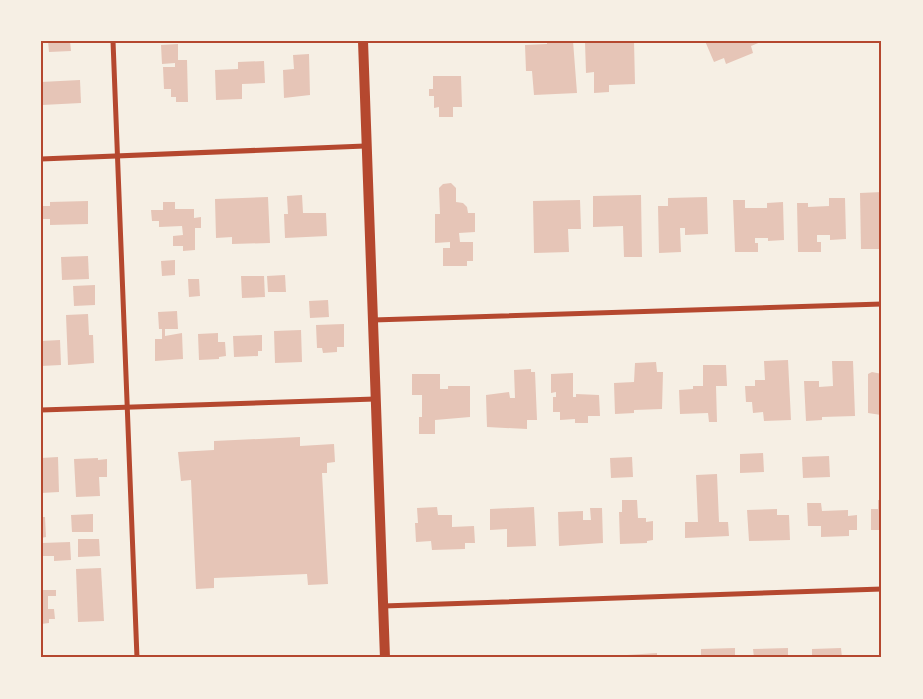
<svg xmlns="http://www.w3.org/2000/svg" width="923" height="699" font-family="Raleway,sans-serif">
  <rect width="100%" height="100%" fill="#f6efe4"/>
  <!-- building -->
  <g fill="#e6c5b7">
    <polygon points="48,41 70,41 71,51 49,52"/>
    <polygon points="547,41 573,41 577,93 534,95 532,71 526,71 525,45 547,44"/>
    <polygon points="634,41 635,84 609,85 609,92 594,93 594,72 586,73 585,42"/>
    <polygon points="705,41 763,41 751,46 753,53 726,64 724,58 714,62"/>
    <polygon points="178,44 178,60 187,60 188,102 176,102 176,97 171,97 171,89 164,89 163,67 175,67 175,63 162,64 161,45"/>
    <polygon points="309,54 310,95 284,98 283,70 294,69 293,55"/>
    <polygon points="264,61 265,83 242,84 242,99 216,100 215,70 238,69 238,62"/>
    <polygon points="433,76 461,76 462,107 453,107 453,117 439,117 439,107 434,108 434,96 429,96 429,89 433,89"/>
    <polygon points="80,80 81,103 42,105 41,82"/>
    <polygon points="451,183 456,188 456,202 463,203 467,207 468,213 475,213 475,232 459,233 460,242 473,242 473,261 467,261 467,266 443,266 443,248 450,248 450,242 435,243 435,214 440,214 439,188 443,184"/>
    <polygon points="882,192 881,249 861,249 860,193"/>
    <polygon points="302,195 303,213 326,213 327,236 285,238 284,214 288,214 287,196"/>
    <polygon points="641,195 642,257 624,257 623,226 593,227 593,196"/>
    <polygon points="268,197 270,243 232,244 232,237 216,238 215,199"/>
    <polygon points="707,197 708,234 685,235 685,228 680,228 681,252 659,253 658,206 668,206 668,198"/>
    <polygon points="829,198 845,198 846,239 830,240 830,235 817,235 817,242 821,242 821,252 798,252 797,203 808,203 808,207 829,206"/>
    <polygon points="580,200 581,229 568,229 569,252 534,253 533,201"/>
    <polygon points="733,200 745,200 745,208 767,208 767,203 783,202 784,240 768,241 768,238 755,238 755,243 758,243 758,252 735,252"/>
    <polygon points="88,201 88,224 50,225 50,219 43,219 42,206 50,206 50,202"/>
    <polygon points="163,202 175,202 175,209 194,209 194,218 201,217 201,228 195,228 195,250 183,251 183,246 173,246 173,236 183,235 182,226 159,227 159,221 152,221 151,210 163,210"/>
    <polygon points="88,256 89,279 62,280 61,257"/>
    <polygon points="175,260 175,275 162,276 161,261"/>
    <polygon points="285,275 286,292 268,292 267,276"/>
    <polygon points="241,276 264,276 265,297 242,298"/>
    <polygon points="188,279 199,279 200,296 189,297"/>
    <polygon points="95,285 95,305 74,306 73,286"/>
    <polygon points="328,300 329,317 310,318 309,301"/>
    <polygon points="177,311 178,329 165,329 165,336 182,333 183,359 155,361 155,339 162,339 162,329 159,329 158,312"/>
    <polygon points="88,314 89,335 93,335 94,363 68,365 66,315"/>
    <polygon points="344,324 344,347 337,347 337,352 323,353 322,348 317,348 316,325"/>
    <polygon points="301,330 302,362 275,363 274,331"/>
    <polygon points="218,333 218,342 225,342 226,356 219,357 219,359 199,360 198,334"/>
    <polygon points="262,335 262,351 258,351 258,356 234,357 233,336"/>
    <polygon points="60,340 61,365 41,366 41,341"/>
    <polygon points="788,360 791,420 764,421 763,412 753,413 752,402 746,402 745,386 755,386 755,380 765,380 764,361"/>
    <polygon points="832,361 853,361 855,416 822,417 822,420 806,421 804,381 819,381 819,387 833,386"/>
    <polygon points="656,362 657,372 663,372 662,409 634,410 634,413 615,414 614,383 634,382 635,363"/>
    <polygon points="703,365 726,365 727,386 716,386 717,422 709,422 708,413 680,414 679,390 693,389 693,386 703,386"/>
    <polygon points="531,369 531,372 535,372 537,420 527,420 527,429 487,427 486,395 509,392 510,398 515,398 514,370"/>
    <polygon points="872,372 882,374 881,415 868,413 868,374"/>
    <polygon points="573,373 573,397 576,397 576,394 599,395 600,416 588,416 588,423 575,423 575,419 560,420 560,412 553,412 553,397 556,397 556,392 551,393 551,374"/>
    <polygon points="412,374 440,374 440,389 448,389 448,386 470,386 470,417 435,420 435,434 419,434 419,417 422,417 422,395 412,395"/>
    <polygon points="300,437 300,446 334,444 335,462 327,463 327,473 322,473 328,584 308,585 307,574 214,578 214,588 196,589 191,480 181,481 178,452 214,450 214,441"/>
    <polygon points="763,453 764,472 740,473 740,454"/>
    <polygon points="829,456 830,477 803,478 802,457"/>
    <polygon points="58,457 59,492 41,493 41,458"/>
    <polygon points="632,457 633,477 611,478 610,458"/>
    <polygon points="98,458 98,460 107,459 107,477 99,477 100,496 76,497 74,459"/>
    <polygon points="717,474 719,522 728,522 729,536 685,538 685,522 698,522 696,475"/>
    <polygon points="622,500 637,500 638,518 646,518 646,522 653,521 653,540 647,541 647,543 620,544 619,512 622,512"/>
    <polygon points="878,500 882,500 882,530 871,530 871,509 878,509"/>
    <polygon points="807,503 821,503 822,511 848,510 848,516 857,515 857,530 849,530 849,536 821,537 821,526 808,526"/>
    <polygon points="437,507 438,515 452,515 452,527 474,526 475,543 465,543 465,549 432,550 431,541 416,542 415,523 418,523 417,508"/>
    <polygon points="534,507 536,546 507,547 507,529 490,530 490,509"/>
    <polygon points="590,508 602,508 603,543 559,546 558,512 583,511 583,520 591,520"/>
    <polygon points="777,509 777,515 789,515 790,540 749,541 747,510"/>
    <polygon points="93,514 93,532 72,532 71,515"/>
    <polygon points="41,517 45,517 46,537 41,538"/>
    <polygon points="78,539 99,539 100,556 78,557"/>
    <polygon points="70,542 71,560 54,561 54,556 42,556 42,543"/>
    <polygon points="101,568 104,621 78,622 76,569"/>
    <polygon points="41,590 56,590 56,596 48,596 48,609 54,609 55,619 49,619 49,623 41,624"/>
    <polygon points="735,648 735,658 701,658 701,649"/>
    <polygon points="788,648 788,658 754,658 753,649"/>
    <polygon points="841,648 842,658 812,658 812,649"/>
    <polygon points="657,653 657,658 627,658 627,655"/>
    <polygon points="591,655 591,658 564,658 564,656"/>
  </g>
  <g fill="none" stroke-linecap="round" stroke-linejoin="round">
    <!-- minor -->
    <g stroke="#b5482f" stroke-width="5">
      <polyline points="113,41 137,658"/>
      <polyline points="41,159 365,146"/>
      <polyline points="373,320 882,304"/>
      <polyline points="41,410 375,399"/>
      <polyline points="383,606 882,589"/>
    </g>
    <!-- secondary -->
    <polyline stroke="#b5482f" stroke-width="10" points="363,41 385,658"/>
  </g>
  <!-- border -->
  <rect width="923" height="699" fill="none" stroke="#f6efe4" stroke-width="85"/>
  <rect x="42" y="42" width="838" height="614" fill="none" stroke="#b5482f" stroke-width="2"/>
</svg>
